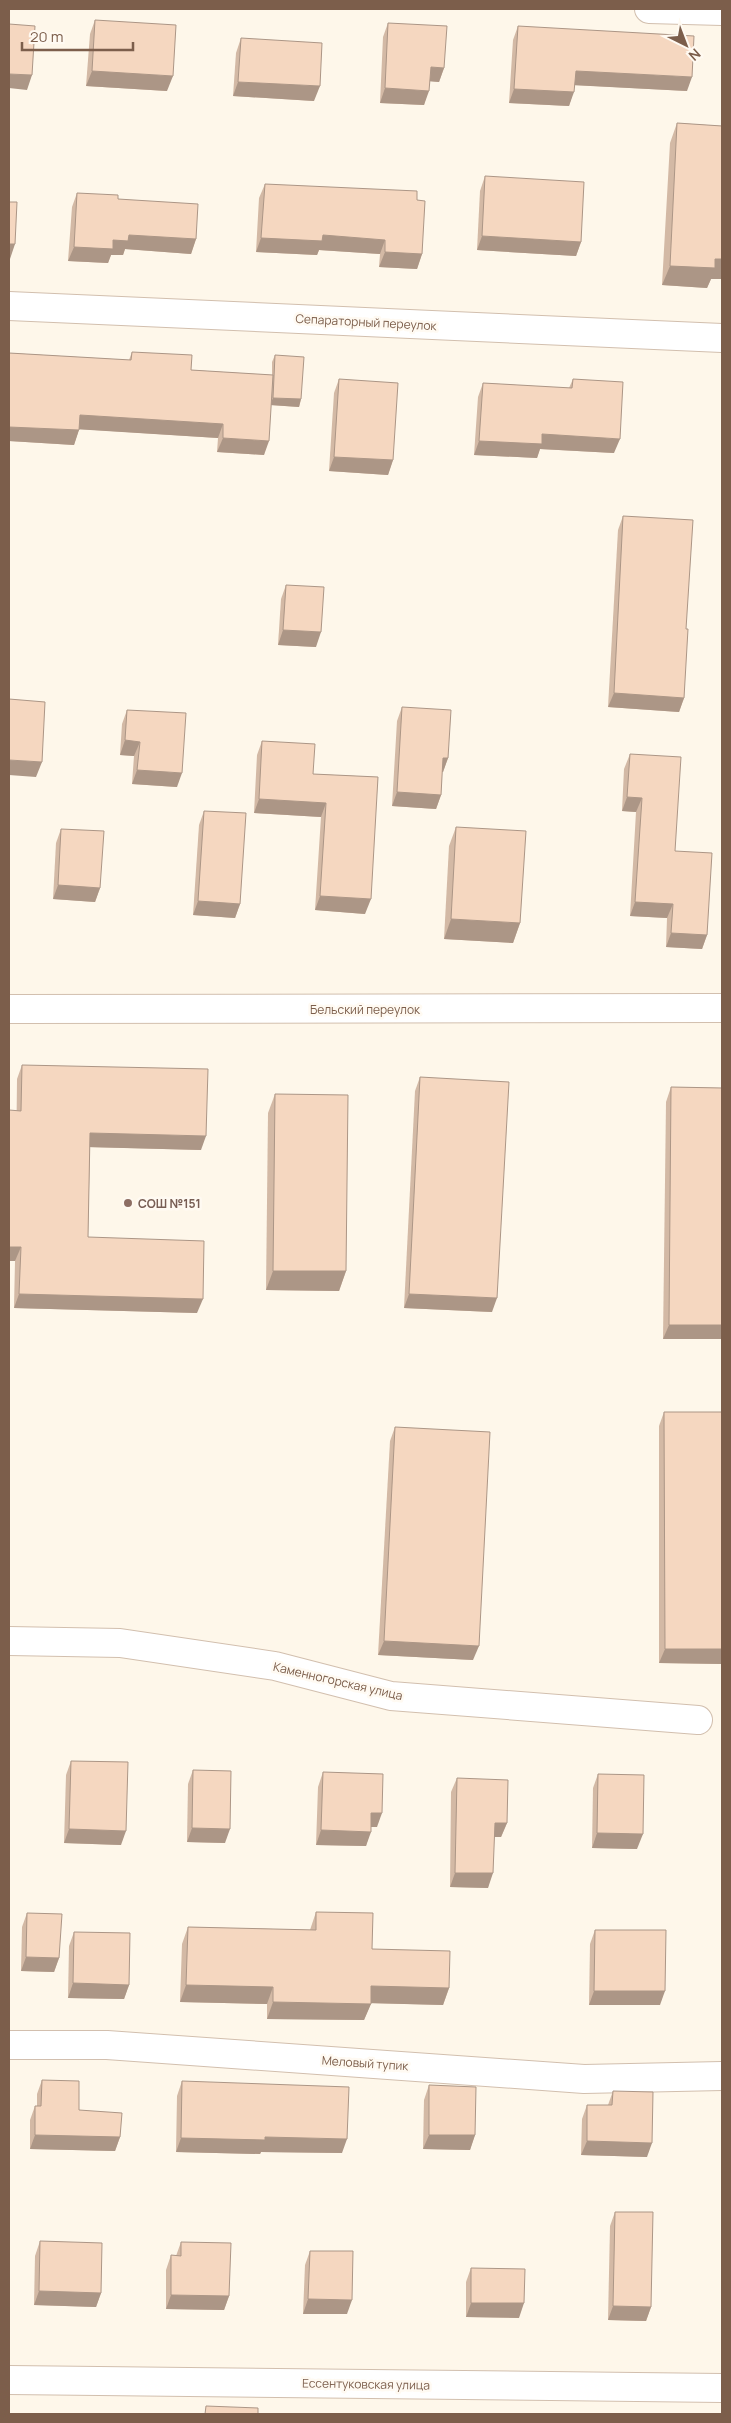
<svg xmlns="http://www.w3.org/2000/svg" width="731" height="2423" font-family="Manrope,sans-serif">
  <rect width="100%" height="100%" fill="#fef7ea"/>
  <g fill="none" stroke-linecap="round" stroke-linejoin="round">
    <defs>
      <g id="street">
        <polyline points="649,9 722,11"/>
        <polyline points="9,306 722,338"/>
        <polyline points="9,1009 722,1008"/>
        <polyline points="9,1641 120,1643 275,1666 391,1696 698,1720"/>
        <polyline points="9,2045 107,2045 584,2079 722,2076"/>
        <polyline points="9,2380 722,2388"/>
      </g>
    </defs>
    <!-- street casing -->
    <use href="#street" stroke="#d2bfae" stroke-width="30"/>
    <!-- street -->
    <use href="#street" stroke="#fff" stroke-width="28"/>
  </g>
  <!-- wall -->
  <g fill="#d3b9a5">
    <polygon points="95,20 167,91 86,86 90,34"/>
    <polygon points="388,23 444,68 439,82 430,81 424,105 380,103 383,37"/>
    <polygon points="518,26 687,91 575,85 569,106 509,103 513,40"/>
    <polygon points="241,38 314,101 233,96 236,53"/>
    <polygon points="677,123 722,126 722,279 711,279 707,288 662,285 670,143"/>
    <polygon points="485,176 581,242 576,256 477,250 480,191"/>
    <polygon points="265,184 417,200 422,254 417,269 379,267 380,254 319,250 317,255 256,252 259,198"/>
    <polygon points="77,193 118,199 196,239 191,254 125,249 123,255 111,255 108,263 68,261 72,207"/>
    <polygon points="132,352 191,370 272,375 272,362 275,355 301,399 299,407 271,405 264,455 217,452 218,438 79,429 74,445 9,441 9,353 129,360"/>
    <polygon points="339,379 393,460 388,475 329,471 334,393"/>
    <polygon points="573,379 614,453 540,449 537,458 474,455 478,397 483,383 569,388"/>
    <polygon points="623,516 686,629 684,698 679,712 608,707 618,530"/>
    <polygon points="286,585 316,647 278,645 281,599"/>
    <polygon points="402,707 448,758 443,772 442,772 441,795 436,809 392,806 397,721"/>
    <polygon points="127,710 177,787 132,784 134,756 120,755 122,724"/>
    <polygon points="262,741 313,774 378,777 365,914 315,910 321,817 254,813 257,755"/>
    <polygon points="630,754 675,851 707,935 702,949 666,947 667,918 630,916 636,812 622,811 624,769"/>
    <polygon points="204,811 240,904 235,918 193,915 199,825"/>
    <polygon points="456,827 520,923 513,943 444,939 449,846"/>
    <polygon points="61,829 100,888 95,902 53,899 56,843"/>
    <polygon points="22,1065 201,1150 90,1147 88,1237 197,1313 14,1308 15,1261 17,1079"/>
    <polygon points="420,1077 492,1312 404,1308 415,1091"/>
    <polygon points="671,1087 722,1088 722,1339 663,1339 666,1102"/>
    <polygon points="275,1094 346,1271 339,1291 266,1290 268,1113"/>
    <polygon points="664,1412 722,1412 722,1664 659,1663 659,1426"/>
    <polygon points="395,1427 473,1660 378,1655 390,1441"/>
    <polygon points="71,1761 121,1845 64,1843 66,1775"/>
    <polygon points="193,1770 225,1843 187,1842 188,1784"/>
    <polygon points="323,1772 377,1827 371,1827 366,1846 316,1845 318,1787"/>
    <polygon points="598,1774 637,1849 592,1848 593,1788"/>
    <polygon points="457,1778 507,1823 501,1837 494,1837 488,1888 450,1887 451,1792"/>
    <polygon points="316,1912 372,1949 449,1988 443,2005 371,2003 364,2020 267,2019 267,2004 180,2002 182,1944 188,1927 310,1930"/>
    <polygon points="27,1913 59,1958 54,1972 21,1971 22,1927"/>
    <polygon points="595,1930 660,2005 589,2005 590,1944"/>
    <polygon points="74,1932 129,1985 124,1999 68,1998 69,1946"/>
    <polygon points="42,2080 79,2110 120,2137 115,2151 30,2149 30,2120 35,2106 37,2106 37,2094"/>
    <polygon points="182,2081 342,2153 261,2152 260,2154 176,2152 177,2096"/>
    <polygon points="429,2085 475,2135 470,2150 423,2149 424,2100"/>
    <polygon points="613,2091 647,2157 581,2155 582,2119 587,2105 608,2105"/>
    <polygon points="615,2212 651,2307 646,2321 608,2320 610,2226"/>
    <polygon points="40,2241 101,2293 96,2307 34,2305 35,2256"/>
    <polygon points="181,2242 229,2296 224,2310 166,2309 166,2270 171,2255 176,2256"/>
    <polygon points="310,2251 347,2314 303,2314 305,2265"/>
    <polygon points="471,2268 519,2318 466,2317 466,2282"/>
  </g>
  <!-- shaded-wall -->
  <g fill="#ac9686">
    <polygon points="431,67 444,68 439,82 426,81"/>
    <polygon points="92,71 173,76 167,91 86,86"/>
    <polygon points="576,71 692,77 687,91 571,85"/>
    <polygon points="9,74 32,75 27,90 9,88"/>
    <polygon points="238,82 320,86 314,101 233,96"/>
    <polygon points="385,88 429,91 424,105 380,103"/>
    <polygon points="514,89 574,92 569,106 509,103"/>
    <polygon points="129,235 196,239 191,254 125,249 123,255 111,255 108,263 68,261 74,247"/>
    <polygon points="323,235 385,240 380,254 319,250 317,255 256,252 261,238"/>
    <polygon points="482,236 581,242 576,256 477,250"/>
    <polygon points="9,244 15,244 10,259 9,259"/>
    <polygon points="385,252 422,254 417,269 379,267"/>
    <polygon points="715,259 722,259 722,279 711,279 707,288 662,285 670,266"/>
    <polygon points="273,398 301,399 299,407 270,405"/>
    <polygon points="80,415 223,424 218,438 74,429"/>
    <polygon points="9,427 79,430 74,445 9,441"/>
    <polygon points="542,434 620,439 614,453 540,449 537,458 474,455 479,441"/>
    <polygon points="223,438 269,441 264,455 217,452"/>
    <polygon points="334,457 393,460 388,475 329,471"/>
    <polygon points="283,630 321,632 316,647 278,645"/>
    <polygon points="614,693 684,698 679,712 608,707"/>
    <polygon points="125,740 140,742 134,756 120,755"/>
    <polygon points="443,758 448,758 443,772 438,772"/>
    <polygon points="9,760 42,762 36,777 9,775"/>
    <polygon points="137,770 182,773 177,787 132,784"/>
    <polygon points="397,792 441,795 436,809 392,806"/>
    <polygon points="627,797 642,798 636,812 622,811"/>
    <polygon points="259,799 326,803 321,817 254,813"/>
    <polygon points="58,885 100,888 95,902 53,899"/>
    <polygon points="320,896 371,899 365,914 315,910"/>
    <polygon points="198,901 240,904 235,918 193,915"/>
    <polygon points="635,902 673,904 667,918 630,916"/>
    <polygon points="451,919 520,923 513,943 444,939"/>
    <polygon points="671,933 707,935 702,949 666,947"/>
    <polygon points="90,1133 206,1136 201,1150 85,1147"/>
    <polygon points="9,1247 21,1247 15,1261 9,1261"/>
    <polygon points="273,1271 346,1271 339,1291 266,1290"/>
    <polygon points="19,1294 203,1299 197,1313 14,1308"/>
    <polygon points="409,1294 497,1298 492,1312 404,1308"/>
    <polygon points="669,1325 722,1325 722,1339 663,1339"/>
    <polygon points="384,1641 479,1646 473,1660 378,1655"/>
    <polygon points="665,1649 722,1649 722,1664 659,1663"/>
    <polygon points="371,1813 382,1813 377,1827 366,1827"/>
    <polygon points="495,1823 507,1823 501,1837 490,1837"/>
    <polygon points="192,1828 230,1829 225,1843 187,1842"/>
    <polygon points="69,1829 126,1831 121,1845 64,1843"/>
    <polygon points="321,1830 371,1832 366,1846 316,1845"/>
    <polygon points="597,1833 643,1834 637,1849 592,1848"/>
    <polygon points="455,1873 493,1873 488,1888 450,1887"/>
    <polygon points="26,1957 59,1958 54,1972 21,1971"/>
    <polygon points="73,1983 129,1985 124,1999 68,1998"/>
    <polygon points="186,1985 273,1987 267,2004 180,2002"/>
    <polygon points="371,1986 449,1988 443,2005 365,2003"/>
    <polygon points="594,1991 665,1991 660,2005 589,2005"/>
    <polygon points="273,2002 371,2004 364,2020 267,2019"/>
    <polygon points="35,2135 120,2137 115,2151 30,2149"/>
    <polygon points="429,2135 475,2135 470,2150 423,2149"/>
    <polygon points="265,2137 347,2139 342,2153 261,2152 260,2154 176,2152 181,2138"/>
    <polygon points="587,2141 652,2143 647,2157 581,2155"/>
    <polygon points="39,2291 101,2293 96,2307 34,2305"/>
    <polygon points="171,2295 229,2296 224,2310 166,2309"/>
    <polygon points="308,2299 352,2300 347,2314 303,2314"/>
    <polygon points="471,2303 524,2303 519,2318 466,2317"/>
    <polygon points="613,2306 651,2307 646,2321 608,2320"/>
  </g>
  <!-- building -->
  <g fill="#f5d7c0" stroke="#ac9686">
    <polygon points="95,20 176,25 173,76 92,71"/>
    <polygon points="388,23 447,26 444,68 431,67 429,91 385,88"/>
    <polygon points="9,24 35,26 32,75 9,74"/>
    <polygon points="518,26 694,36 692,77 576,71 574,92 514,89"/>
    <polygon points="241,38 322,43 320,86 238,82"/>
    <polygon points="677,123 722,126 722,259 715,259 715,268 670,266"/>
    <polygon points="485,176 584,182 581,242 482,236"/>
    <polygon points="265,184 417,191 417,200 425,201 422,254 385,252 385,240 323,235 322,241 261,238"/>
    <polygon points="77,193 118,195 118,199 198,204 196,239 129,235 128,241 113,240 113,249 74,247"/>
    <polygon points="9,202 17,202 15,244 9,244"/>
    <polygon points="132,352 192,355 191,370 273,375 269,441 223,438 223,424 80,415 79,430 9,427 9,353 131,360"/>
    <polygon points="275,355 304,357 301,399 273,398"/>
    <polygon points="339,379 398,383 393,460 334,457"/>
    <polygon points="573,379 623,382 620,439 542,434 542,444 479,441 483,383 572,388"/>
    <polygon points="623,516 693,520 686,629 688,629 684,698 614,693"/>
    <polygon points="286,585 324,587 321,632 283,630"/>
    <polygon points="9,699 45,702 42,762 9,760"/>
    <polygon points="402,707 451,710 448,758 443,758 441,795 397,792"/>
    <polygon points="127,710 186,713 182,773 137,770 140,742 125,740"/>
    <polygon points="262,741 315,744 313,774 378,777 371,899 320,896 326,803 259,799"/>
    <polygon points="630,754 681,757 675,851 712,853 707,935 671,933 673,904 635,902 642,798 627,797"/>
    <polygon points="204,811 246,813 240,904 198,901"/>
    <polygon points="456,827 526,831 520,923 451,919"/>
    <polygon points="61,829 104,831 100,888 58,885"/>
    <polygon points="22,1065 208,1069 206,1136 90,1133 88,1237 204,1241 203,1299 19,1294 21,1247 9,1247 9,1110 21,1111"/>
    <polygon points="420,1077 509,1082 497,1298 409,1294"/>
    <polygon points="671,1087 722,1088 722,1325 669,1325"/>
    <polygon points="275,1094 348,1095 346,1271 273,1271"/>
    <polygon points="664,1412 722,1412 722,1649 665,1649"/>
    <polygon points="395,1427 490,1432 479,1646 384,1641"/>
    <polygon points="71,1761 128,1762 126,1831 69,1829"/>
    <polygon points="193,1770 231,1771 230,1829 192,1828"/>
    <polygon points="323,1772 383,1774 382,1813 371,1813 371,1832 321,1830"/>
    <polygon points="598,1774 644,1775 643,1834 597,1833"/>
    <polygon points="457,1778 508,1780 507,1823 495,1823 493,1873 455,1873"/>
    <polygon points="316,1912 373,1913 372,1949 450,1951 449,1988 371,1986 371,2004 273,2002 273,1987 186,1985 188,1927 316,1930"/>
    <polygon points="27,1913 62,1914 59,1958 26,1957"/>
    <polygon points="595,1930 666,1930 665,1991 594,1991"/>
    <polygon points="74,1932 130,1933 129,1985 73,1983"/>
    <polygon points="42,2080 79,2081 79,2110 122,2113 120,2137 35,2135 35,2106 41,2106"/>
    <polygon points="182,2081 349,2087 347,2139 265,2137 265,2140 181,2138"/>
    <polygon points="429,2085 476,2087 475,2135 429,2135"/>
    <polygon points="613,2091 653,2092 652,2143 587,2141 587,2105 612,2105"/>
    <polygon points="615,2212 653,2212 651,2307 613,2306"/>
    <polygon points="40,2241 102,2243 101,2293 39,2291"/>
    <polygon points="181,2242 231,2243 229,2296 171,2295 171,2255 181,2256"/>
    <polygon points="310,2251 353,2251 352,2300 308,2299"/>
    <polygon points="471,2268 525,2269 524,2303 471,2303"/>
    <polygon points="206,2406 258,2408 258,2414 205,2414"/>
  </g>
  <!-- markers -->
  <circle fill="#8d6e63" stroke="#fffaf2" stroke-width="2" cx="128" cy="1203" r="5"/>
  <g text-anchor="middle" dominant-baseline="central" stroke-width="5" stroke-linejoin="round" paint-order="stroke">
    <!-- street labels -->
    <g font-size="12" fill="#7c5e4b" stroke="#fffaf2">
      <text transform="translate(366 322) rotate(3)">Сепараторный переулок</text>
      <text x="365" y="1009">Бельский переулок</text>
      <text transform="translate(338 1681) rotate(13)">Каменногорская улица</text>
      <text transform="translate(365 2063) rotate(4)">Меловый тупик</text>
      <text transform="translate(366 2384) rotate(1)">Ессентуковская улица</text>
    </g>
    <!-- education labels -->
    <g font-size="12" font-weight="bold" fill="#785e54" stroke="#fffaf2" text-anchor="start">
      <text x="138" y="1203">СОШ №151</text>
    </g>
  </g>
  <!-- border -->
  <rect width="731" height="2423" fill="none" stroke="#7c5e4b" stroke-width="20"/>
  <!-- north arrow -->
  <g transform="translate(686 45) rotate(138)" stroke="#fffaf2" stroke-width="4" paint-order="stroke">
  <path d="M0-4L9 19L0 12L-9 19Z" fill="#7c5e4b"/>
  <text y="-8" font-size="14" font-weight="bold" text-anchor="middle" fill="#7c5e4b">N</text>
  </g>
  <!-- scale -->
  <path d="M22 42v8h111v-8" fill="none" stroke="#7c5e4b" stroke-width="2.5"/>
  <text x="30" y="42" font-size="15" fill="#7c5e4b" stroke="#fffaf2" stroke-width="4" paint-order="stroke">20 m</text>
</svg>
